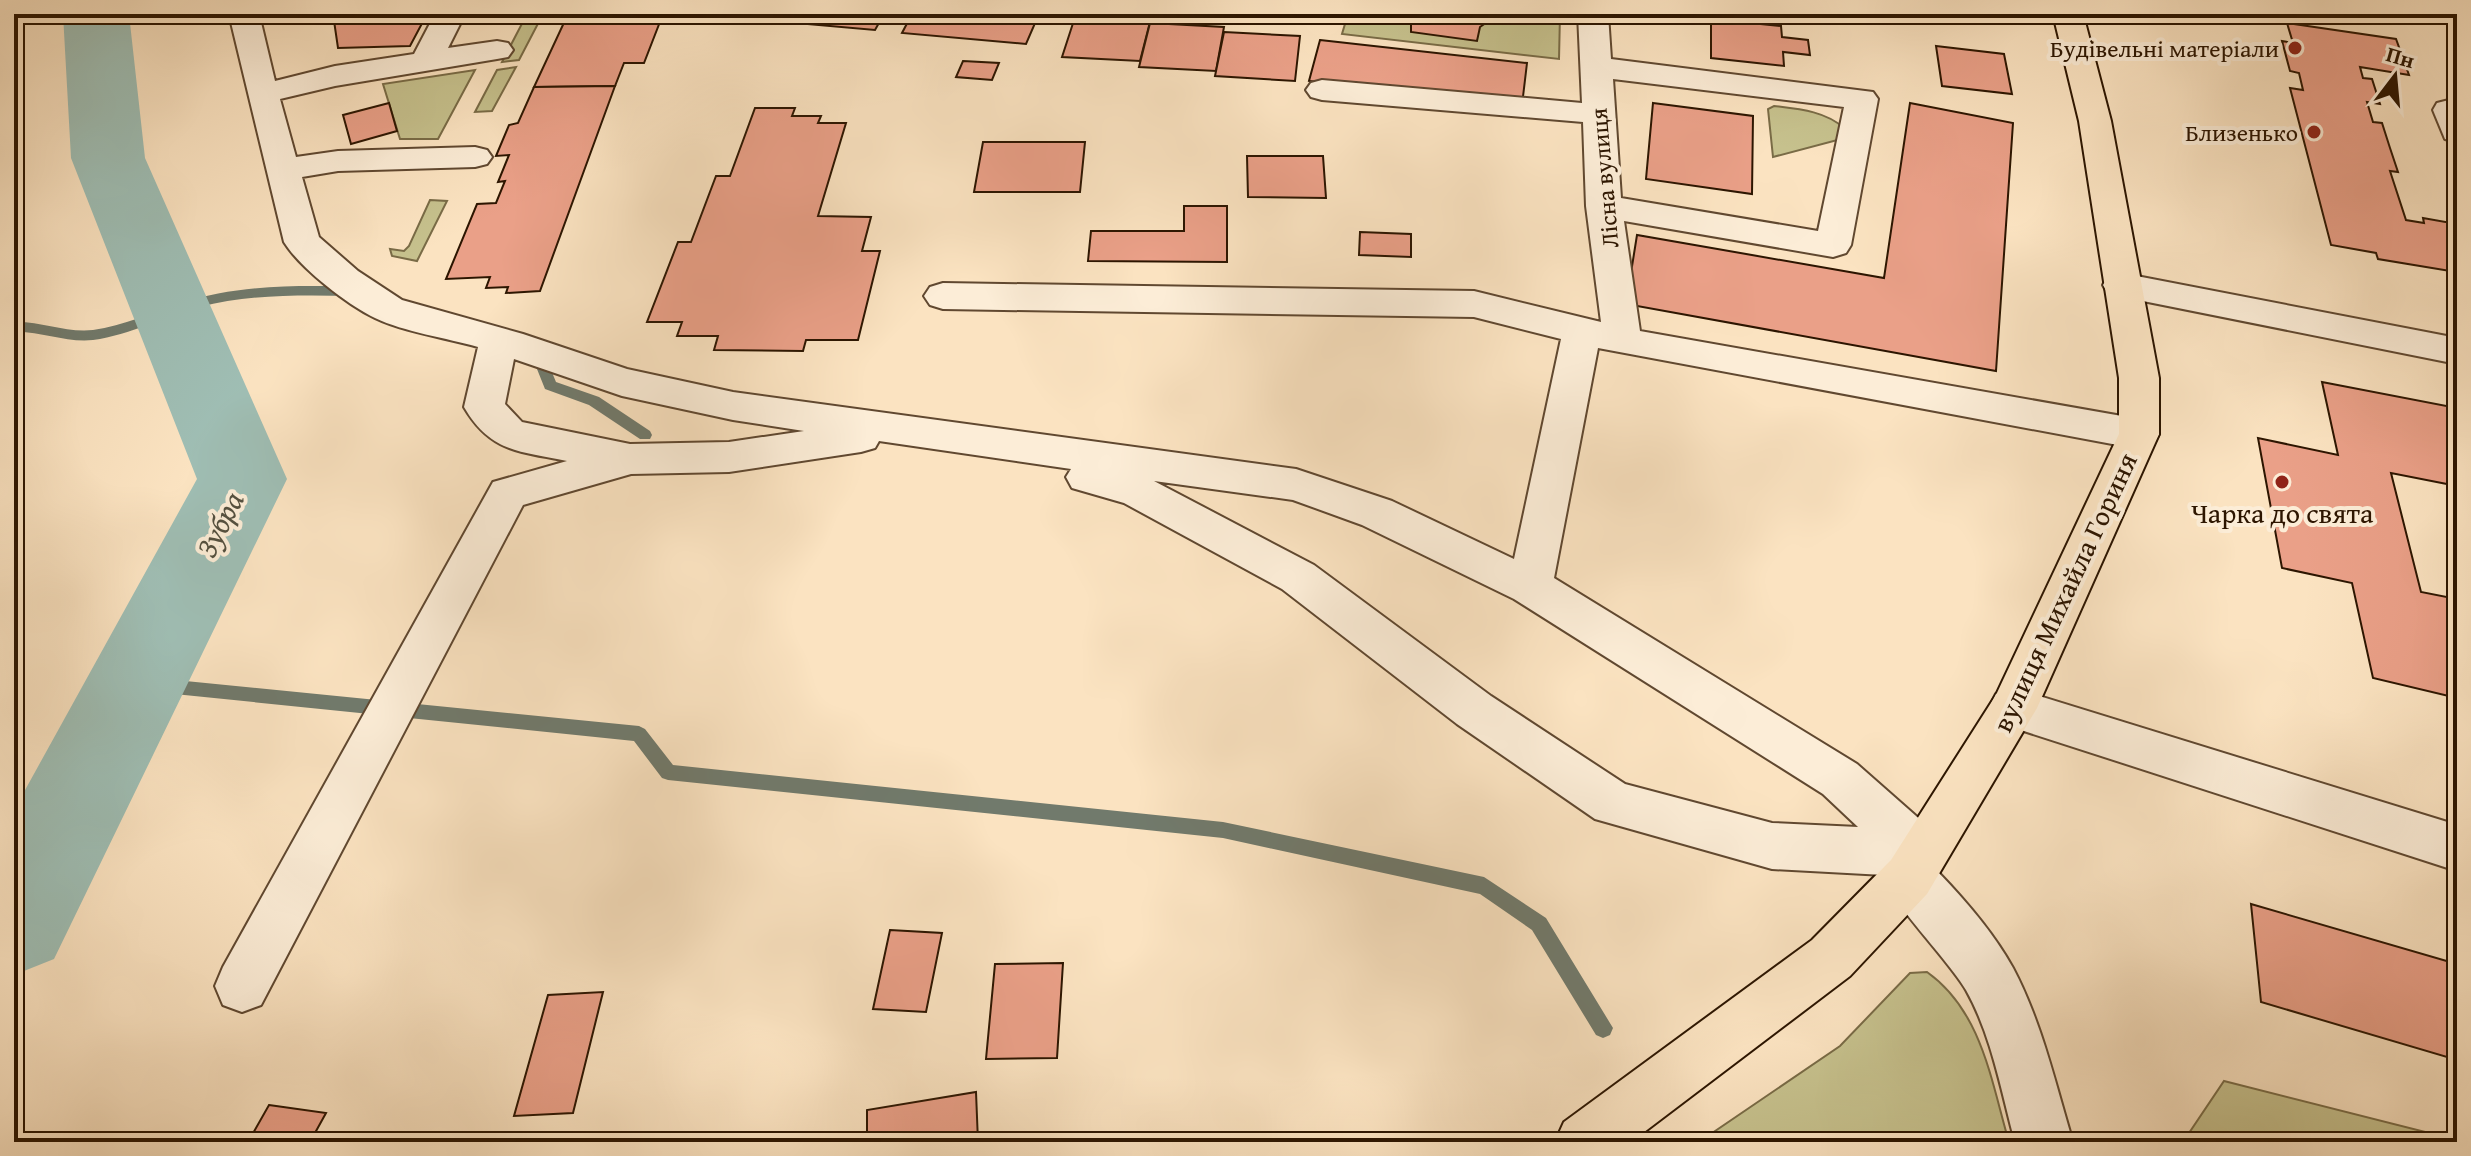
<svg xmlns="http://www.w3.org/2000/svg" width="2471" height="1156" font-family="'Gentium Book Plus',serif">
  <rect width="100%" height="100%" fill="#fbe3c1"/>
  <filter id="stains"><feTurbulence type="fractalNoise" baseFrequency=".0025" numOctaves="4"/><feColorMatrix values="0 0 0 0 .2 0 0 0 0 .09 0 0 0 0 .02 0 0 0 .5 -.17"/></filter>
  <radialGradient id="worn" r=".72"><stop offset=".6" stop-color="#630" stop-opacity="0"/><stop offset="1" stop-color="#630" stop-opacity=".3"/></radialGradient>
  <!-- green -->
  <g fill="#c6c18d" stroke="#796b46" stroke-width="2">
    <polygon points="527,14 543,14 519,60 502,62"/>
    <polygon points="1348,14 1560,14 1559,59 1342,34"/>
    <polygon points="516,67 492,111 475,112 497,70"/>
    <polygon points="475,70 438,139 400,139 383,84"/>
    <path d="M1774,106C1799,109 1825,111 1844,128L1845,138L1773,157L1768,109Z"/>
    <polygon points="430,200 447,201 417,261 392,256 390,249 404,251 409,246"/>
    <path d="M1927,972C1982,1011 1991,1081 2009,1142H1699L1840,1046L1910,973Z"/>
    <polygon points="2224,1081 2457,1140 2457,1142 2183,1142"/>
  </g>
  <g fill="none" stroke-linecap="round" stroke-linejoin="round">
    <!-- stream -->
    <g fill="#717a6c" fill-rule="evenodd">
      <path d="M314,286H353L360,291L353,296C302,295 250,294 199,307C164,316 131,335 93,340C67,343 41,331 14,332V322C41,321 66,333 93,330C124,326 152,312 181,303C224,289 269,286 314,286Z"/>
      <polygon points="534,347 544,353 556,382 599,397 650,431 652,435 650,439 640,439 589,405 545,389 533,359 527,352"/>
      <polygon points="135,676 639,726 645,729 673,765 1223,822 1484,877 1546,918 1613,1028 1610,1035 1603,1038 1596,1035 1532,930 1480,894 1223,838 668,780 662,778 634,741 135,690 129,688 127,683 129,678"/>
    </g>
    <!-- river -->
    <polygon fill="#9fbeb4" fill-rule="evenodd" points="63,14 129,14 145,158 287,479 54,959 14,975 14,810 197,479 71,158"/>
  </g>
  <!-- building -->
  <g fill="#eaa088" stroke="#2c1500" stroke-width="2">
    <polygon points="333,14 427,14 410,46 338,48"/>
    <polygon points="568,14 663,14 644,63 624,63 615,86 534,87"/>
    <polygon points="755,14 884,14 875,30 752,19"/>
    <polygon points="912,14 1039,14 1026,44 902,33"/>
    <polygon points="1076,14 1151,18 1140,61 1062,57"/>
    <polygon points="1411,14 1511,14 1511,17 1493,18 1480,27 1477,41 1411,32"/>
    <polygon points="1711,19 1781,26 1782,37 1808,40 1810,55 1783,52 1784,66 1711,58"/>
    <polygon points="1150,23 1224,27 1216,71 1139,67"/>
    <polygon points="2287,23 2396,39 2409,75 2360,67 2363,78 2372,79 2380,104 2367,102 2373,122 2382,123 2390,148 2398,172 2390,171 2406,220 2424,223 2423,218 2457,224 2457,267 2453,266 2456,272 2378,259 2376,253 2331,245 2290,88 2303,90 2299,73 2290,71 2282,41 2293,43"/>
    <polygon points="1224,32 1300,36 1295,81 1215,76"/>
    <polygon points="1320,40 1527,63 1522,105 1309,81"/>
    <polygon points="1936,46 2004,54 2012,94 1942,86"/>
    <polygon points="963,61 999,63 992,80 956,77"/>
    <polygon points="615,86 540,291 506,293 508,287 486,288 490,277 446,279 477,204 496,203 505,181 498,182 509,155 496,156 509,125 518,123 534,87"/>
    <polygon points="389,103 397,131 351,144 343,115"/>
    <polygon points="1653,103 1753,116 1752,194 1646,179"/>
    <polygon points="1910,103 2013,123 1996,371 1626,304 1637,235 1884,278"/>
    <polygon points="755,108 795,108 792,116 821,116 818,123 846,123 818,216 871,217 862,251 880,251 858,340 806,340 803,351 714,350 718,336 677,336 682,322 647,322 678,242 691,242 716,176 730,176"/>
    <polygon points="983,142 1085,142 1080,192 974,192"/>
    <polygon points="1247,156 1323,156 1326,198 1248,197"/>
    <polygon points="1184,206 1227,206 1227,262 1088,261 1091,231 1184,231"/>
    <polygon points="1360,232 1411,234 1411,257 1359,255"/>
    <polygon points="2322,382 2457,408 2457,486 2391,473 2421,592 2457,599 2457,698 2373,678 2352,583 2282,568 2258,438 2338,455"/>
    <polygon points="2251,904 2457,964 2457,1060 2261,1002"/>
    <polygon points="890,930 942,933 926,1012 873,1009"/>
    <polygon points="1063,963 1057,1058 986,1059 995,964"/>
    <polygon points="603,992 573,1113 514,1116 548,995"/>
    <polygon points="976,1092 978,1142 867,1142 867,1110"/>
    <polygon points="269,1105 326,1113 310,1142 248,1142"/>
  </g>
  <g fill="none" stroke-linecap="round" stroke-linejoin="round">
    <defs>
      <g id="minor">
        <path d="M229,14H259L275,81L335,66L414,54L435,14H465L448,48L497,41L508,43L513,50L508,57L497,59L335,86L280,99L296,157L338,151L475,147L487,150L492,157L487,164L475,167L338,171L302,177L319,237L358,271L402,300L523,334L627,369L733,392L1296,469L1392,501L1514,559L1561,339L1474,317L943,309L930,305L924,296L930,287L943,283L1474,291L1601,322L1586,206L1583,122L1322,100L1311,97L1306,90L1311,83L1322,80L1582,103L1578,14H1608L1611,59L1873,92L1878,99L1851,245L1846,253L1833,257L1624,221L1640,331L2139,419L2153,423L2159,434L2153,445L2139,449L1598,348L1554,578L1857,764L1941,838L1948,854L1938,872C1966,901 1993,932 2013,968C2042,1023 2055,1083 2073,1142H2015C2001,1091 1992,1036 1966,990C1949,960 1888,900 1884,875L1772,869L1595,819L1457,724L1282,589L1124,503L1072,488L1066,477L1071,469L879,441L875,448L861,452L729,472L631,474L523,505L261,1005L242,1012L223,1005L215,986L223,967L493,482L567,461C520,451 491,453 464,407L478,347C447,338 404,332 375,318C348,305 300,268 284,242ZM1613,79L1844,107L1818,231L1621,198ZM514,359L622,396L733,420L804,431L729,442L630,444L522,422L505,404ZM1154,481L1293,500L1362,525L1514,599L1823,794L1858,827L1772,823L1625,784L1491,696L1314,565Z"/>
        <polygon points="2449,100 2457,102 2457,142 2445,139 2433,110 2437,103"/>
        <polygon points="2121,273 2457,338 2457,364 2108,294 2103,285 2108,276"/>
        <polygon points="2013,688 2457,825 2457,871 1996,722 1989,708 1996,694"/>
      </g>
      <polygon id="major" points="2053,14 2083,14 2111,121 2159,378 2159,434 2037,708 1927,894 1850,976 1631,1142 1555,1142 1564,1122 1812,940 1891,860 1996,695 2119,434 2119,378 2079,121"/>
    </defs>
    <!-- minor casing -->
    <use href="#minor" stroke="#604830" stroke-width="4"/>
    <!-- major casing -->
    <use href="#major" stroke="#2c1500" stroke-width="4"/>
    <!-- minor -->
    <use href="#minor" fill="#fcedd7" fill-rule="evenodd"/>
    <!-- major -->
    <use href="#major" fill="#fbe3c1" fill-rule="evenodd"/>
  </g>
  <!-- markers -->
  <g fill="#8f2418" stroke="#fcedd7" stroke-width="3">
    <circle cx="2295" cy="48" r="8"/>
    <circle cx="2314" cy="132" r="8"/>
    <circle cx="2282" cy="482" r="8"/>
  </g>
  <g text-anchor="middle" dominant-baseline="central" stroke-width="8" stroke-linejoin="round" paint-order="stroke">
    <!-- far-poi labels -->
    <g font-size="24" fill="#2c1500" stroke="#fcedd7" text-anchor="end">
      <text x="2279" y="48">Будівельні матеріали</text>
      <text x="2298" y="132">Близенько</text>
    </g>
    <!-- far-street labels -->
    <g font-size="24" fill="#2c1500" stroke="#fcedd7">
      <text transform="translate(1604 178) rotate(-95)">Лісна вулиця</text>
    </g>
    <!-- poi labels -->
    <g font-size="28" fill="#2c1500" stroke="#fcedd7">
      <text x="2282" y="512">Чарка до свята</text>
    </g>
    <!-- street labels -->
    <g font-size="28" fill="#2c1500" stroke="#fcedd7">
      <text transform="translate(2064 592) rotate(-65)">вулиця Михайла Гориня</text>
    </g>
    <!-- water labels -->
    <g font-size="30" font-style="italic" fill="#54503f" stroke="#fcedd7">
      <text transform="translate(219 524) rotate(-63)">Зубра</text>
    </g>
  </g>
  <!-- margin -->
  <rect width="2471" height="1156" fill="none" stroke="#fbe3c1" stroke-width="48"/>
  <rect x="16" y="16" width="2439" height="1124" fill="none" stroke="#2c1500" stroke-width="4"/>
  <rect x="24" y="24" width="2423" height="1108" fill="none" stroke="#2c1500" stroke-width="2"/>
  <!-- north arrow -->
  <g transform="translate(2395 76) rotate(16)" stroke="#fcedd7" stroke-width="6" paint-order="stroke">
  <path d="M0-6L14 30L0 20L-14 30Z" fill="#2c1500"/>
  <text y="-12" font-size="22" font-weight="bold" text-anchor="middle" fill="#2c1500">Пн</text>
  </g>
  <rect width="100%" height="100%" filter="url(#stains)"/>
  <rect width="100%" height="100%" fill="url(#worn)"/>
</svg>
